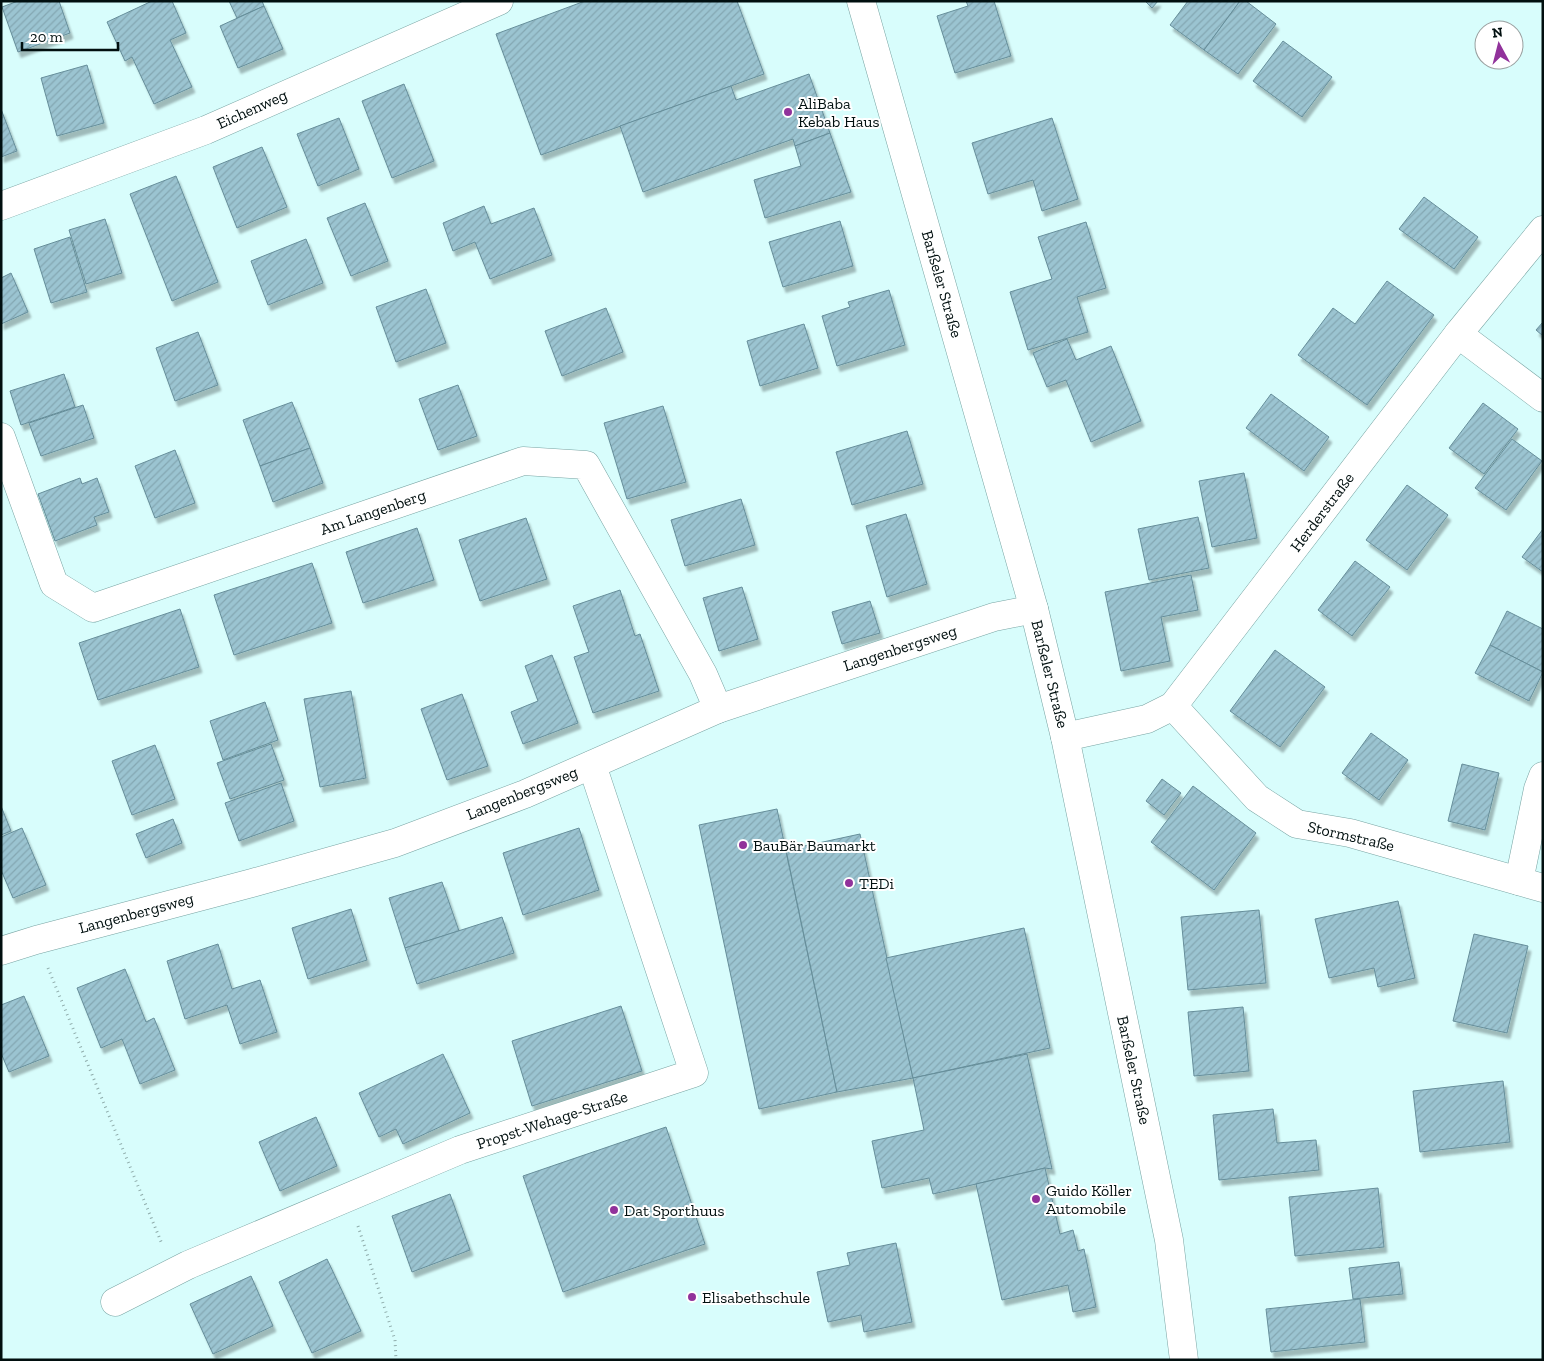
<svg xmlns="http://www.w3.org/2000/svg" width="1544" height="1361" font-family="'Zilla Slab',serif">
  <defs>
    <pattern id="building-hatch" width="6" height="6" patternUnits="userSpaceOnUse" patternTransform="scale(1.25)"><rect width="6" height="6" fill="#9bc4d1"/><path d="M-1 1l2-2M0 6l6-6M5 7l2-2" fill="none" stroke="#84a7b2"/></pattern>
    <filter id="shadow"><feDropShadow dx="3" dy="5.5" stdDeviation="1" flood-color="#0004"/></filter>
  </defs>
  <rect width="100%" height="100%" fill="#d8fdfc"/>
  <!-- building -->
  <g fill="url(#building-hatch)" stroke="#668e9a" filter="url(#shadow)">
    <polygon points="18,1 59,1 70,33 18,52 2,7"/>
    <polygon points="152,1 172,1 186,33 170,40 192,87 154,104 132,57 125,61 107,22"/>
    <polygon points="229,1 262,1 264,6 237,18"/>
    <polygon points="585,1 737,1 764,74 541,155 496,34"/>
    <polygon points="966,1 994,1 1011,56 955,73 937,16 968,6"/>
    <polygon points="1145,1 1158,1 1152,8"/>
    <polygon points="1188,1 1240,1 1204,50 1170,25"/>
    <polygon points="1240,1 1246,1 1276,24 1238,74 1204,50"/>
    <polygon points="264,6 283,49 238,68 220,26"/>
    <polygon points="1283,41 1332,77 1302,117 1253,81"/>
    <polygon points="87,65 104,123 57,136 41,78"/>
    <polygon points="809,74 830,133 795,146 793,139 643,192 620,126 731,86 736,100"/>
    <polygon points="404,84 434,161 392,178 362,101"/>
    <polygon points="1,109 17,151 1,157"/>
    <polygon points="339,118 359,169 318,186 297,134"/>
    <polygon points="1052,118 1078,199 1042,211 1033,180 988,194 972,143"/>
    <polygon points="830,133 851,192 765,218 754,180 801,166 795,146"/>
    <polygon points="262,147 287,207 237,228 213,167"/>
    <polygon points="176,176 218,282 172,301 130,194"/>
    <polygon points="1424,197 1478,237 1454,269 1399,229"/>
    <polygon points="365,203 388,261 351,276 327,218"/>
    <polygon points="484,206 491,224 534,208 552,255 490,279 475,242 453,251 443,223"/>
    <polygon points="105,219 122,273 86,284 69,230"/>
    <polygon points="840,221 853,266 783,287 769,242"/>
    <polygon points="1086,222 1106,288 1077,297 1088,332 1028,350 1010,292 1052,279 1038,237"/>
    <polygon points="70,237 87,292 51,303 34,249"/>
    <polygon points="306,239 323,283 268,305 251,261"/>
    <polygon points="11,273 28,312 1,324 1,278"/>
    <polygon points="1387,281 1434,315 1367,405 1298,355 1333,308 1355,324"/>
    <polygon points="426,289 446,343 396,362 376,307"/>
    <polygon points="889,290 905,345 837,366 822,316 850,307 848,302"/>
    <polygon points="606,308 623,352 562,376 545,331"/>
    <polygon points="1543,322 1543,336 1536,330"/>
    <polygon points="804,324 818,368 760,386 747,341"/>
    <polygon points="198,332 218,385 175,401 156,348"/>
    <polygon points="1067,339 1076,360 1111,346 1141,421 1091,442 1066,380 1047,387 1033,353"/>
    <polygon points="64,374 75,407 21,425 10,391"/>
    <polygon points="458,385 477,436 438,450 419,399"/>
    <polygon points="1271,394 1329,437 1304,471 1246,428"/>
    <polygon points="292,402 310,448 260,466 243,420"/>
    <polygon points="1483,403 1518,429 1484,474 1449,448"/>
    <polygon points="83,405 94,438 41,456 29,423"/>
    <polygon points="663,406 686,482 627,499 604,423"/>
    <polygon points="907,431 923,484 852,505 836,452"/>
    <polygon points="1512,439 1542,461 1506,510 1475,488"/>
    <polygon points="310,448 323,483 273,502 260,466"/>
    <polygon points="175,450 195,503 155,518 135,466"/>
    <polygon points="1244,473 1257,538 1212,547 1199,481"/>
    <polygon points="80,478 82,484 97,478 109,512 94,517 97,525 55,541 38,494"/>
    <polygon points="1407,485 1448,515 1407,570 1366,540"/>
    <polygon points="741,499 755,545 685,566 671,520"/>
    <polygon points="906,514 927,584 887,597 866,526"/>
    <polygon points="1198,517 1209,568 1149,580 1138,529"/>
    <polygon points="526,518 547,579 480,601 459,540"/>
    <polygon points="417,528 434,580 363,603 346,552"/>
    <polygon points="1543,529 1543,572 1522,557"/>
    <polygon points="1355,561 1390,587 1352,636 1318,610"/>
    <polygon points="312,563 332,623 234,655 214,595"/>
    <polygon points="1191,575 1198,610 1161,617 1170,661 1121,671 1105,592"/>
    <polygon points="742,587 758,639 719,651 703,598"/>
    <polygon points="620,590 635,636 640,634 659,691 593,713 574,657 589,652 573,606"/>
    <polygon points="870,601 880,633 842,644 832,612"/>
    <polygon points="180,609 199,667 98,700 79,643"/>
    <polygon points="1507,611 1543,629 1543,672 1490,645"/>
    <polygon points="1490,645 1543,672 1529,701 1475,673"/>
    <polygon points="1275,650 1325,687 1280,747 1230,711"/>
    <polygon points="552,655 578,723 523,744 511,712 538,701 525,666"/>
    <polygon points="351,691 366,778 320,787 304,699"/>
    <polygon points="462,694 488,766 447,780 421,709"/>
    <polygon points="265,702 278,740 223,760 210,721"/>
    <polygon points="1371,733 1408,760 1379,800 1342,773"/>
    <polygon points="271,744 284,780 230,799 217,763"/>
    <polygon points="155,745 175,799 132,815 112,761"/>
    <polygon points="1462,764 1499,773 1485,830 1448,821"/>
    <polygon points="1162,779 1181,793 1164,815 1146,801"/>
    <polygon points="281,783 294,821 239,841 225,803"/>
    <polygon points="1193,786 1256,833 1214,890 1151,842"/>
    <polygon points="1,806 11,831 1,835"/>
    <polygon points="777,809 837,1092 759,1109 699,825"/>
    <polygon points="173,819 182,843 146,858 136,834"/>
    <polygon points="22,828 46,885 13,898 1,870 1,837"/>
    <polygon points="579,828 599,890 523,915 503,853"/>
    <polygon points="860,834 913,1078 837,1092 786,850"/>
    <polygon points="442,882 459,931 405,948 389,898"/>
    <polygon points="1398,901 1415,978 1378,987 1374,968 1329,978 1315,919"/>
    <polygon points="351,909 367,960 308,979 292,928"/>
    <polygon points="1259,910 1266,983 1188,990 1181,917"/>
    <polygon points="502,917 514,953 417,984 405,948"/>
    <polygon points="1024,928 1050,1048 913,1078 886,958"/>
    <polygon points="1474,934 1528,946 1507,1033 1453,1021"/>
    <polygon points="218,944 232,989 260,980 277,1032 240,1044 227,1005 185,1019 167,961"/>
    <polygon points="125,969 146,1022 154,1018 175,1070 140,1084 122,1039 101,1048 77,988"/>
    <polygon points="24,996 49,1056 9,1072 1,1053 1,1005"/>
    <polygon points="621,1006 642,1071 532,1106 512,1041"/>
    <polygon points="1243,1007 1249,1071 1194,1076 1188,1012"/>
    <polygon points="443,1054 470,1113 403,1144 396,1129 379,1137 359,1093"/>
    <polygon points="1027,1054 1052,1169 1045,1168 933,1194 929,1178 882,1188 872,1141 924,1130 913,1078"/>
    <polygon points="1503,1081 1510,1142 1420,1152 1413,1091"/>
    <polygon points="1273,1109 1277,1143 1316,1140 1319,1170 1219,1180 1213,1115"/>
    <polygon points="316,1117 337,1166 280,1191 259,1142"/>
    <polygon points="666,1127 705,1244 563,1292 523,1176"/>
    <polygon points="1045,1168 1060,1234 1073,1230 1078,1251 1084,1249 1096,1307 1073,1312 1068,1285 1002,1300 976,1184"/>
    <polygon points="1378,1188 1384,1247 1295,1256 1289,1197"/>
    <polygon points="450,1194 470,1250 412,1272 392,1216"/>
    <polygon points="896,1243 912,1322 864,1332 861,1315 828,1322 817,1272 850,1265 847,1253"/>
    <polygon points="327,1259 361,1331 312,1353 279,1282"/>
    <polygon points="1399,1262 1403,1294 1353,1299 1349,1268"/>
    <polygon points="251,1276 273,1326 213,1354 190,1304"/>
    <polygon points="1360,1299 1365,1342 1271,1352 1266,1309"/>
  </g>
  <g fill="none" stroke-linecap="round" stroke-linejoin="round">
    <defs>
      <g id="street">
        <polyline points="1,206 206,130 499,1"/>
        <polyline points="1458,334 1543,398"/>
        <polyline points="1,437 54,584 93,608 523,461 586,465 703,674 718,709"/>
        <polyline points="1173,706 1257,798 1297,824 1350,833 1543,888"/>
        <polyline points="1065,737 1147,719 1173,706 1458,334 1543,230"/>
        <polyline points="1519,881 1538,789 1543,776"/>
        <polyline points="1,951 36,940 252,883 395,843 525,794 718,709 994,617 1034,609"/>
        <polyline points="115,1302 188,1265 460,1150 694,1073 592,765"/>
      </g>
      <polyline id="secondary" points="861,1 1034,609 1065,737 1169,1240 1184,1360"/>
    </defs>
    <!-- street casing -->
    <use href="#street" stroke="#78a4a3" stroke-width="29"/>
    <!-- secondary casing -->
    <use href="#secondary" stroke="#78a4a3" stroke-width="29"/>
    <!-- path -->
    <g stroke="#8facab" stroke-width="3" stroke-dasharray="1 4" stroke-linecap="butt">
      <polyline points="48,968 162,1244"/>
      <polyline points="358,1226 395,1340 396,1360"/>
    </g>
    <!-- street -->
    <use href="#street" stroke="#fff" stroke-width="28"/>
    <!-- secondary -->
    <use href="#secondary" stroke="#fff" stroke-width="28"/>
  </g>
  <!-- markers -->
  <g fill="#91329b" stroke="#fff" stroke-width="2">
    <circle cx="788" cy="112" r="5"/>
    <circle cx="743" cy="845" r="5"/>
    <circle cx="849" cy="883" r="5"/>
    <circle cx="1036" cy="1199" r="5"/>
    <circle cx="614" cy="1210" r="5"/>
    <circle cx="692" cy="1297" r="5"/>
  </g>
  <g text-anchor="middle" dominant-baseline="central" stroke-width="4" stroke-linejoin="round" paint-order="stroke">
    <!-- poi labels -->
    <g font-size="16" fill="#010f0f" stroke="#fff" text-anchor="start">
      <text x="798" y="103">AliBaba<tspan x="798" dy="18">Kebab Haus</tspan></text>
      <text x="753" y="845">BauBär Baumarkt</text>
      <text x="859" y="883">TEDi</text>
      <text x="1046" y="1190">Guido Köller<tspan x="1046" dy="18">Automobile</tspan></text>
      <text x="624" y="1210">Dat Sporthuus</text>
      <text x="702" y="1297">Elisabethschule</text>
    </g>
    <!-- street labels -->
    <g font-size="16" fill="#010f0f" stroke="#fff">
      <text transform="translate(252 109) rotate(-24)">Eichenweg</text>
      <text transform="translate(942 284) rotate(74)">Barßeler Straße</text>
      <text transform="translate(373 512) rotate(-19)">Am Langenberg</text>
      <text transform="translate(1322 512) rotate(-53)">Herderstraße</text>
      <text transform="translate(900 648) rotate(-18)">Langenbergsweg</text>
      <text transform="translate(1050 674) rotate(76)">Barßeler Straße</text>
      <text transform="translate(522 793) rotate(-22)">Langenbergsweg</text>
      <text transform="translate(1351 836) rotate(13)">Stormstraße</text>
      <text transform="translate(136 913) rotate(-15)">Langenbergsweg</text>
      <text transform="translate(1134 1070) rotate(78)">Barßeler Straße</text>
      <text transform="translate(552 1120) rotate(-18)">Propst-Wehage-Straße</text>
    </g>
  </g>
  <!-- border -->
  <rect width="1544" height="1361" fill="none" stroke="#010f0f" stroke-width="5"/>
  <!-- north arrow -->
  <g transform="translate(1499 45) rotate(353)"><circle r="24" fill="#ffffff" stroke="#999f9f"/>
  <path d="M0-4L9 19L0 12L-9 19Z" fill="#91329b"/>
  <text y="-8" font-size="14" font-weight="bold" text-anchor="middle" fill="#010f0f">N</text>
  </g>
  <!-- scale -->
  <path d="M22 42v8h96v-8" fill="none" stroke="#010f0f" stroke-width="2.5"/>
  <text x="30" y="42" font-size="15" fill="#010f0f" stroke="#ffffff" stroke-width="4" paint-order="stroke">20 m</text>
</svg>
